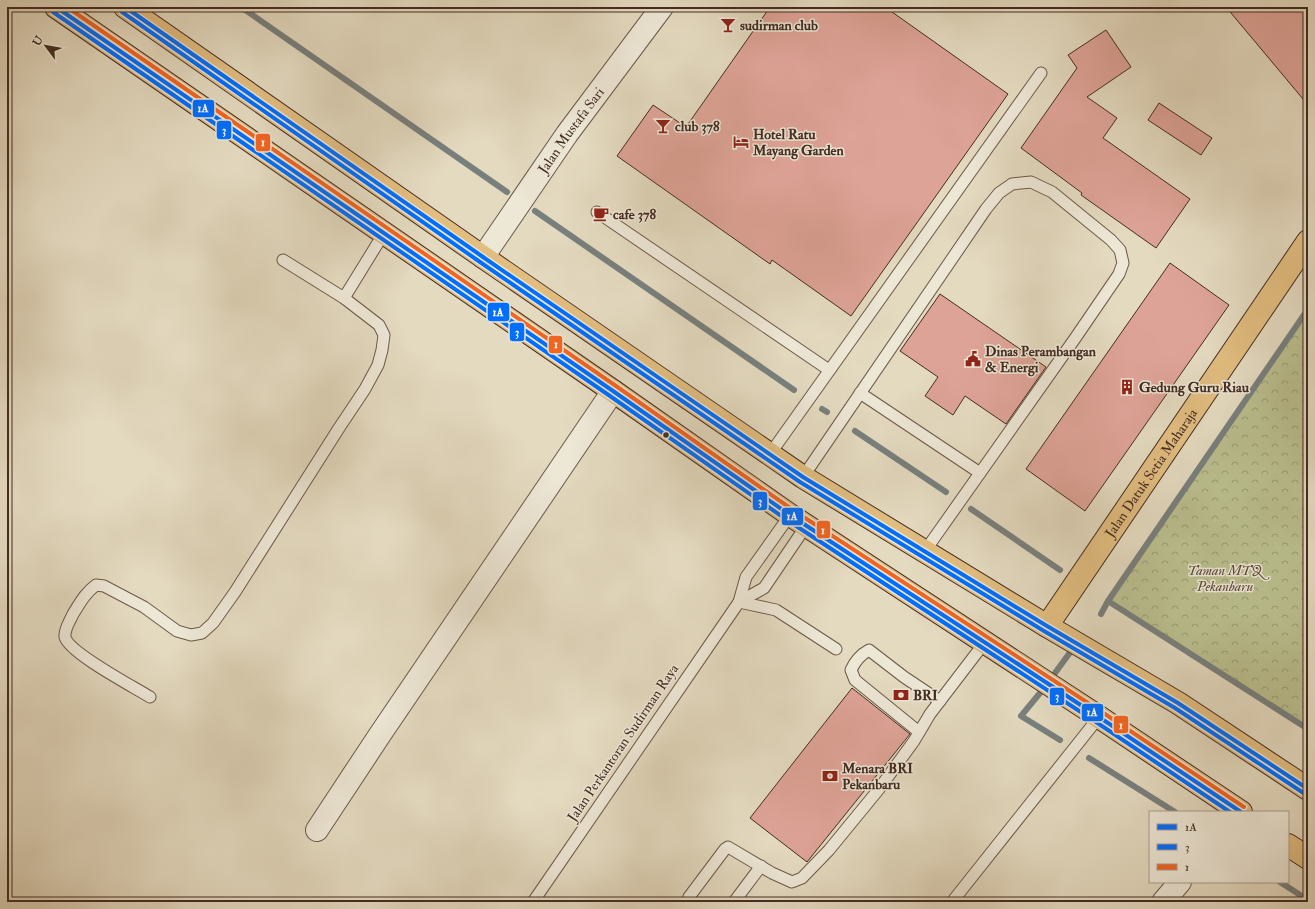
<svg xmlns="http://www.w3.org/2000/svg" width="1315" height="909" font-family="'IM FELL Double Pica',serif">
  <defs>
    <pattern id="forest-crowns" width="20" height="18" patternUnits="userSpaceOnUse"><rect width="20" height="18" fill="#babe8e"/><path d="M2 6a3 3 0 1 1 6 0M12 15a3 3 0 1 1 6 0" fill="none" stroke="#999b74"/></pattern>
  </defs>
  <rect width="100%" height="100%" fill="#e4dac0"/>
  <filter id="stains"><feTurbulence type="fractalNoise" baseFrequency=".005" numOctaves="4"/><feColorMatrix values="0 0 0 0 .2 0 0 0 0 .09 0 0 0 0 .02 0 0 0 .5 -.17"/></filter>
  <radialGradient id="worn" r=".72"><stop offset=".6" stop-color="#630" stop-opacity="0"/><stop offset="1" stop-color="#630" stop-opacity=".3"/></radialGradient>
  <!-- forest -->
  <polygon fill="url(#forest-crowns)" stroke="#7f7558" points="1308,309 1308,729 1108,601"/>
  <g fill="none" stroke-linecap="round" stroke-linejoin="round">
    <!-- stream -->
    <g stroke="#78807e" stroke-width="6">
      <polyline points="241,7 507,192"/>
      <polyline points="535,211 794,390"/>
      <polyline points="822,409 827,412"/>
      <polyline points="855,431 946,492"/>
      <polyline points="971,509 1060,570"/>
      <polyline points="1108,601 1308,729"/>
      <polyline points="1101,614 1108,601 1308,309"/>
      <polyline points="1055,673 1074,647"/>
      <polyline points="1040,693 1021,716 1060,740"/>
      <polyline points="1089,758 1175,812"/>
      <polyline points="1280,882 1308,900"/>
    </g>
  </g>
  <!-- building -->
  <g fill="#dea397" stroke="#442c22">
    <polygon points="770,7 885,7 1008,94 851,316 772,260 770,264 617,156 653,105 686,127"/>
    <polygon points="1226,7 1308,7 1308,105"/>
    <polygon points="1106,30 1131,67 1087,97 1117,118 1103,138 1190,199 1156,248 1081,195 1082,193 1021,148 1077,68 1068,55"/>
    <polygon points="1159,103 1212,138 1201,155 1148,120"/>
    <polygon points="1170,263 1229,305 1085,511 1026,469"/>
    <polygon points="940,294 1046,367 1006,424 965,396 953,415 925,396 938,377 900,351"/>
    <polygon points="852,688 910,734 807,862 750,818"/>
  </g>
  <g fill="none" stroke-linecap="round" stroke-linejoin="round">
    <defs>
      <g id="service">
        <polyline points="597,212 829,370"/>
        <polyline points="283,260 344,298 384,233"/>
        <polyline points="860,393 980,473"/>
        <polyline points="770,454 1041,73"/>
        <polyline points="803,477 986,209 999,193 1012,184 1031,182 1052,192 1111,240 1120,250 1123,263 1119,274 1076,337 925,551"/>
        <polyline points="739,602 776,610 836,649"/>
        <polyline points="739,602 764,588 806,526"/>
        <path d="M150,697C134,687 69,653 65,637C64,629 70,621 73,614C80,603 85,593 96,585L104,586L144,607L177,631L191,635L202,633L213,623L235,592L339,428L365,389L378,365L382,350L384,335L379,325L344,298"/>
        <path d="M919,732L855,680L851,670C855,661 860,655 869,650L904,677L940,701"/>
        <polyline points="533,902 739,602 746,577 790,515"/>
        <polyline points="687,902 689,897 725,849 728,847 772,873 792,882 802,878 829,850 879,789 914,741 930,714 985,642"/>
        <polyline points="734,902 761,866"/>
        <polyline points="952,902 1099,717"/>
      </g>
      <g id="minor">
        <path id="s1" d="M483,257L567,134L662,7"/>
        <polyline points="317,830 379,736 613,391"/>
        <polyline points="1163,902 1180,882"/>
      </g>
      <g id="primary">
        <polyline points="56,7 613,391 790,515 1099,717 1241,812"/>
        <polyline points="125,7 483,257 803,477 1047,626 1178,703 1308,789"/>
        <path id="s2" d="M1047,626L1308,241"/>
        <polyline points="1288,845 1308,858"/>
      </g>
    </defs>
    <!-- service casing -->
    <use href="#service" stroke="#6c584a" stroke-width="13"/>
    <!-- minor casing -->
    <use href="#minor" stroke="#6c584a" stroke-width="24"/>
    <!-- primary casing -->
    <use href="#primary" stroke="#442c22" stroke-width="24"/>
    <!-- service -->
    <use href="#service" stroke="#ede7d6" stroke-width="11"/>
    <!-- minor -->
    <use href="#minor" stroke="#ede7d6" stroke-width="22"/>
    <!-- primary -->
    <use href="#primary" stroke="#e2bd80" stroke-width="22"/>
    <defs>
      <g id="bus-1">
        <polyline points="56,7 613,391 790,515 1099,717 1241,812"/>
        <polyline points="125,7 483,257 803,477 1047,626 1178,703 1308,789"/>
      </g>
      <g id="bus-2">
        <polyline points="53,12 610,396 787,520 1096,722 1230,812"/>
        <polyline points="122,12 480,262 800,482 1044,631 1175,708 1305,794"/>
      </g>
      <polyline id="bus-3" points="67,7 616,386 793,510 1102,712 1244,807"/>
    </defs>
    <!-- bus-1 casing -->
    <use href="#bus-1" stroke="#ede7d6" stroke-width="7"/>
    <!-- bus-2 casing -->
    <use href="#bus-2" stroke="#ede7d6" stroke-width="7"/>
    <!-- bus-3 casing -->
    <use href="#bus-3" stroke="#ede7d6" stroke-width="7"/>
    <!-- bus-1 -->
    <use href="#bus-1" stroke="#006eff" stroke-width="4"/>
    <!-- bus-2 -->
    <use href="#bus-2" stroke="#006eff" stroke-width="4"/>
    <!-- bus-3 -->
    <use href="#bus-3" stroke="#f26522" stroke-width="4"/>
  </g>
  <!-- icons -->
  <defs>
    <symbol id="bar-bare" viewBox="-9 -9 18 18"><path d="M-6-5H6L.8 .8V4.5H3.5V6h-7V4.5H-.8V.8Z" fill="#8f2418" stroke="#ede7d6" stroke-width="2.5" paint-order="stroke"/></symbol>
    <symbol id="hotel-bare" viewBox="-9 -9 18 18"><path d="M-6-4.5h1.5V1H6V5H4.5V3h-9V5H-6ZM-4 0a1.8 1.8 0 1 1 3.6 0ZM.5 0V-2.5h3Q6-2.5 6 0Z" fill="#8f2418" stroke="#ede7d6" stroke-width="2.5" paint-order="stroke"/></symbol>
    <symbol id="cafe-bare" viewBox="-9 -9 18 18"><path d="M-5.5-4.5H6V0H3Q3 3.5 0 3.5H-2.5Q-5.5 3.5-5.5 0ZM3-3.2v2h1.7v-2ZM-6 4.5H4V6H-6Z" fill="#8f2418" stroke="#ede7d6" stroke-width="2.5" paint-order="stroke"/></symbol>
    <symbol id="civic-bare" viewBox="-9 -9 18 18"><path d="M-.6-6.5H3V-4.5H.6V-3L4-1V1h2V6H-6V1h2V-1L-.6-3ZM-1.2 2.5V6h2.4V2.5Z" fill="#8f2418" stroke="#ede7d6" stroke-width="2.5" paint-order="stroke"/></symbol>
    <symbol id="building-bare" viewBox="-9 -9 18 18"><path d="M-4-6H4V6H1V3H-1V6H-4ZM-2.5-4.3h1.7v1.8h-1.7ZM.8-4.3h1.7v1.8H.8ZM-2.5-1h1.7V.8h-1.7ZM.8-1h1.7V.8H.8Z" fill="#8f2418" stroke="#ede7d6" stroke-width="2.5" paint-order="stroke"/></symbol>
    <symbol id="bank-bare" viewBox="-9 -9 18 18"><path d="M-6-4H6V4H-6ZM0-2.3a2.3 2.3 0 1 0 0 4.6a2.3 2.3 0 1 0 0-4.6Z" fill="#8f2418" stroke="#ede7d6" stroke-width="2.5" paint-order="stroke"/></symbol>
  </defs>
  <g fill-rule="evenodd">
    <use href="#bar-bare" x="717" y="14" width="22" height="22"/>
    <use href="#bar-bare" x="652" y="115" width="22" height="22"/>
    <use href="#hotel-bare" x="730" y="131" width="22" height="22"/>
    <use href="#cafe-bare" x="590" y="203" width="22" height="22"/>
    <use href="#civic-bare" x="962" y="348" width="22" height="22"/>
    <use href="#building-bare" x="1116" y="376" width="22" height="22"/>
    <use href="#bank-bare" x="890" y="684" width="22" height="22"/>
    <use href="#bank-bare" x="819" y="765" width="22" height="22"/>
  </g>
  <!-- markers -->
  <circle fill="#442c22" stroke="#ede7d6" stroke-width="1.5" cx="666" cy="435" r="3.5"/>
  <g text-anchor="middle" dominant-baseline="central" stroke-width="3" stroke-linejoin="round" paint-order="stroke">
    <!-- poi labels -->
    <g font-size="14" font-weight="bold" fill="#442c22" stroke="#ede7d6" text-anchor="start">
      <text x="740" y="25">sudirman club</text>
      <text x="675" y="126">club 378</text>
      <text x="753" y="134">Hotel Ratu<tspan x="753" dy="16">Mayang Garden</tspan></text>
      <text x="613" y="214">cafe 378</text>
      <text x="985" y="351">Dinas Perambangan<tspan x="985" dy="16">&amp; Energi</tspan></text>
      <text x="1139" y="387">Gedung Guru Riau</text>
      <text x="913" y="695">BRI</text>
      <text x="842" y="768">Menara BRI<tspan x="842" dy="16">Pekanbaru</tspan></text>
    </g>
    <!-- street labels -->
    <g font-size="14" fill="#442c22" stroke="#ede7d6">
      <text stroke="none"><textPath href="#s1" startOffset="154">Jalan Mustafa Sari</textPath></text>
      <text stroke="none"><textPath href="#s2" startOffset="185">Jalan Datuk Setia Maharaja</textPath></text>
      <text transform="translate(623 743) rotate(-56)">Jalan Perkantoran Sudirman Raya</text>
    </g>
    <!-- park labels -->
    <g font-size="14" font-style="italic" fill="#5c4938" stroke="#ede7d6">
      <text x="1225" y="570">Taman MTQ<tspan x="1225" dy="16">Pekanbaru</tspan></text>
    </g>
  </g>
  <g stroke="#ede7d6" stroke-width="1.5">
    <rect x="192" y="99" width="23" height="19" rx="4" fill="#006eff"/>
    <rect x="216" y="120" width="16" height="20" rx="4" fill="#006eff"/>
    <rect x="255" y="133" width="16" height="19" rx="4" fill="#f26522"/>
    <rect x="487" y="302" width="23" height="20" rx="4" fill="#006eff"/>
    <rect x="509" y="322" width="16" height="20" rx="4" fill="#006eff"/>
    <rect x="548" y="335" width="15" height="19" rx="4" fill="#f26522"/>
    <rect x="752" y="491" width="16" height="20" rx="4" fill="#006eff"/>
    <rect x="781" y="507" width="23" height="19" rx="4" fill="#006eff"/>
    <rect x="816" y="520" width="15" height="19" rx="4" fill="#f26522"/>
    <rect x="1049" y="687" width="16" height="19" rx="4" fill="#006eff"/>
    <rect x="1081" y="703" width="23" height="19" rx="4" fill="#006eff"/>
    <rect x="1113" y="715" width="16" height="19" rx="4" fill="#f26522"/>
  </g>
  <g font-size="11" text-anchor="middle" font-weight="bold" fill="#fff">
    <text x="203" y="112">1A</text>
    <text x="224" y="134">3</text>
    <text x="263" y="146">1</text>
    <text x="498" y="316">1A</text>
    <text x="517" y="336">3</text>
    <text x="556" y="348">1</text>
    <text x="760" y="505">3</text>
    <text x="792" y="520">1A</text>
    <text x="823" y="534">1</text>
    <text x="1057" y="700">3</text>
    <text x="1092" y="716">1A</text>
    <text x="1121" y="729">1</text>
  </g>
  <!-- margin -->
  <rect width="1315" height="909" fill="none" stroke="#e4dac0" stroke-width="24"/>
  <rect x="8" y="8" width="1299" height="893" fill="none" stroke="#442c22" stroke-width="2"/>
  <rect x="12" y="12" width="1291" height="885" fill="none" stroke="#442c22"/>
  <!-- legend -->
  <rect x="1149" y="811" width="140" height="72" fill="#ede7d6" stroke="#a99c8e"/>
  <rect x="1157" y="824" width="20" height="6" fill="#006eff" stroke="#a99c8e"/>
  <text x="1185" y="831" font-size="12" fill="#442c22">1A</text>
  <rect x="1157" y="844" width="20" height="6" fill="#006eff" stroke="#a99c8e"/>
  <text x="1185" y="851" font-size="12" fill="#442c22">3</text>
  <rect x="1157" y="864" width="20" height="6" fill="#f26522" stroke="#a99c8e"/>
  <text x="1185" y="871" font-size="12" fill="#442c22">1</text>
  <!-- north arrow -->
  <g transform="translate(46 46) rotate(302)" stroke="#ede7d6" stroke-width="3" paint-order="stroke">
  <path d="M0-3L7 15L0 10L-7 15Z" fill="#442c22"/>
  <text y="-6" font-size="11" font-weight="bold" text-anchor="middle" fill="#442c22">U</text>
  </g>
  <rect width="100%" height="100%" filter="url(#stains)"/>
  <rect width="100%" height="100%" fill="url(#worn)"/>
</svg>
